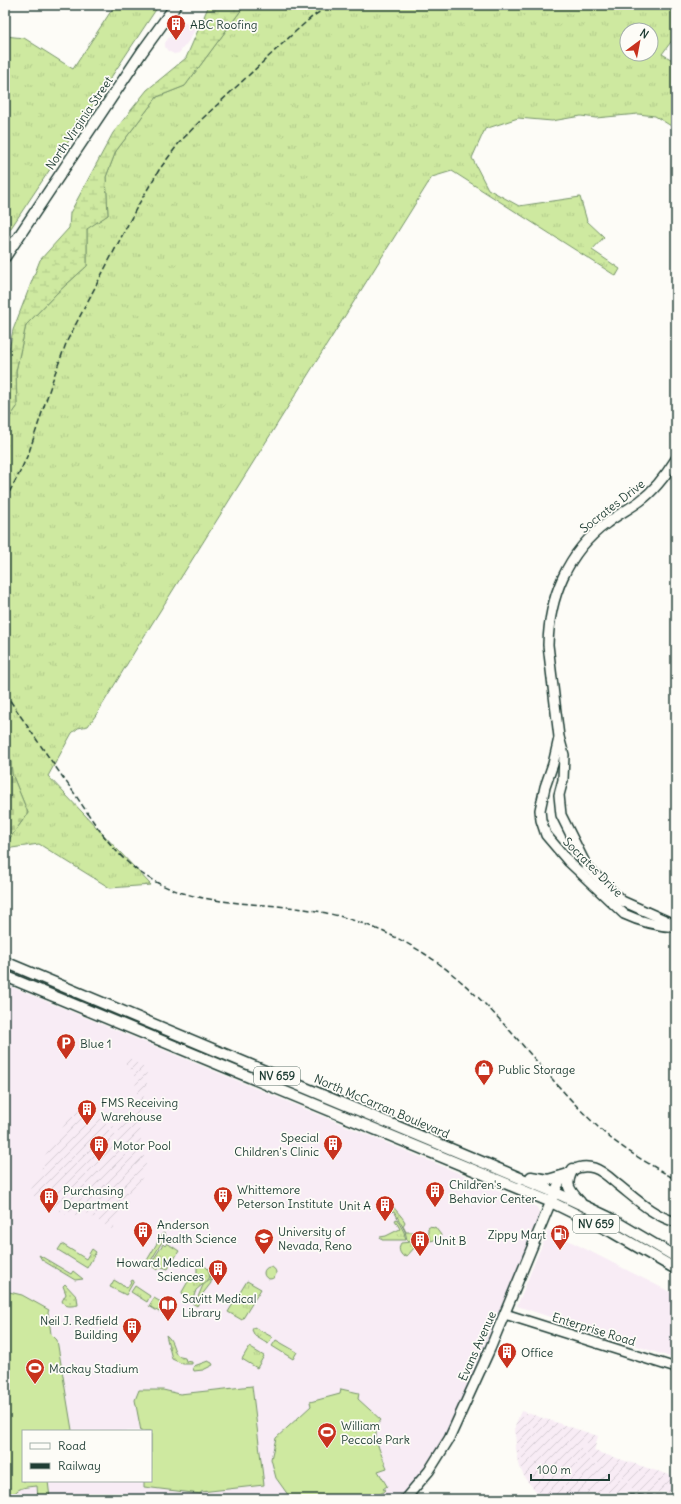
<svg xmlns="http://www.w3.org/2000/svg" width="681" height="1504" font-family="Delius,sans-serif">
  <defs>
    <pattern id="industrial-furrows" width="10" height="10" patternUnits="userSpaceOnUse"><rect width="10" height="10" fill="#f8ecf5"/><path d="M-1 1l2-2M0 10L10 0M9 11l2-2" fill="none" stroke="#d4cbd3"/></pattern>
    <pattern id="grass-tufts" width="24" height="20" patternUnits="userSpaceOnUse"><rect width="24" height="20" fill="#cee9a0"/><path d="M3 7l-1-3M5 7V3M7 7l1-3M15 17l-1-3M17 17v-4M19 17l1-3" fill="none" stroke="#b0c98a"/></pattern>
    <pattern id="wetland-marsh" width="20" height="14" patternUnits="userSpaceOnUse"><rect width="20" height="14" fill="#cee9a0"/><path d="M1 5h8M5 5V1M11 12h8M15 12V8" fill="none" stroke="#b0c98a"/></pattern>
    <pattern id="cemetery-stones" width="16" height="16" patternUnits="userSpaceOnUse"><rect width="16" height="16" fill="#cee9a0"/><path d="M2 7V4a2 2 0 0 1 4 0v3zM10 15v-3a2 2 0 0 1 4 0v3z" fill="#b0c98a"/></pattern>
    <pattern id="park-dots" width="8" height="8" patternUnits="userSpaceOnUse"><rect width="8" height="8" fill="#cee9a0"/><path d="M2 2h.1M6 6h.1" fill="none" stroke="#b0c98a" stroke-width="1.8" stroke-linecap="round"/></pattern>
  </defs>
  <rect width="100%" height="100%" fill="#fdfcf7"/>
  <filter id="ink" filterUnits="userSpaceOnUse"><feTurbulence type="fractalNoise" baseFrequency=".025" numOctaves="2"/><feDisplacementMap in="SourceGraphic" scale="8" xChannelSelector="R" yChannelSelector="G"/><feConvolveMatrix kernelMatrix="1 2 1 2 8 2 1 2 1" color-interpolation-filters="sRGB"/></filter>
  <g filter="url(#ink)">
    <!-- built -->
    <g fill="#f8ecf5" fill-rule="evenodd">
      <polygon points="181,20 195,29 191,38 179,53 174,54 168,51 165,47 165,43"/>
      <path d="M5,984L466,1176L537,1207L539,1213V1217L449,1431L435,1457L401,1499H5ZM23,1431H151V1481H23Z"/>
      <polygon points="548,1230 676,1295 676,1359 517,1306"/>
    </g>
    <!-- industrial -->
    <g fill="url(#industrial-furrows)">
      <polygon points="128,1057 143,1067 147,1074 147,1083 142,1103 140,1124 141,1143 146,1164 143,1176 112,1229 84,1212 80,1218 68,1210 65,1215 29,1193 42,1170 41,1162 77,1105 120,1130 138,1099 134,1076 129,1066 125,1063"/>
      <polygon points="521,1411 598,1436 594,1451 676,1477 676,1492 590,1493 552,1497 546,1496 537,1492 526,1480 520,1468 516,1449 515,1426"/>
    </g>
    <!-- grass -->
    <g fill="url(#grass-tufts)" stroke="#76936a" fill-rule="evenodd">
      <polygon points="115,5 159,5 5,237 5,36 24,38 73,69"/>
      <path d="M245,5H676V35L662,54L676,62V129L655,116L638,114L596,118L581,116L552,121L518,118L485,129L472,158L488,189L519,206L580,197L587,221L604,237L592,250L620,269L616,276L452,171L432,177L138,646L98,712L88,726L78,728L72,733L48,776L151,885L110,888L39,844L5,849V845L28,813L12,774L11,762L5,744V433L10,417L17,407L16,371L26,325L57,293L87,266V228L108,215L106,177L116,151L157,97L185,86ZM627,30H651V54H627Z"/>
      <path d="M390,1205H392C396,1211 402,1216 405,1222L403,1226L406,1232H413L416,1239L410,1241L407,1240L405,1231L394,1211L386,1214L384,1210L390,1209Z"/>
      <polygon points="397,1219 404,1232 406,1240 382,1240 380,1237 386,1236 400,1229 395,1220"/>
      <polygon points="431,1226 433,1228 435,1227 441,1235 440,1238 431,1241 428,1234 428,1228"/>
      <polygon points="163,1233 166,1235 149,1264 146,1262"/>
      <path d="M418,1240L421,1241L420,1249H419L415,1247L407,1256L405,1255L404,1257C399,1253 398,1248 401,1243L411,1242Z"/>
      <polygon points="167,1243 179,1251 168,1269 162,1267 157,1270 150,1265 163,1244 165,1246"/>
      <polygon points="62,1244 86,1259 92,1249 96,1252 87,1268 58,1250"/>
      <polygon points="39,1255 71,1274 73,1271 83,1279 75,1280 42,1260"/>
      <polygon points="202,1263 208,1269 210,1276 208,1280 196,1290 193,1299 189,1301 183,1297 182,1292 190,1278 197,1274 197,1267"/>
      <circle cx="270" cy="1273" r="6"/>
      <polygon points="213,1270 217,1272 212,1281 211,1280 211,1283 201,1296 202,1297 197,1306 192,1303 198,1297 203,1285 210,1280 212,1271"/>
      <polygon points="114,1280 127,1288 132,1280 134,1281 126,1295 110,1287"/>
      <polygon points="247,1281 261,1289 242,1320 228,1312"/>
      <polygon points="135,1286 150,1296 147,1302 131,1292"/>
      <polygon points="154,1298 166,1305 159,1312 149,1306"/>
      <polygon points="254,1327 272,1337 268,1344 255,1336 252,1330"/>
      <polygon points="276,1340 297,1352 293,1359 272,1346"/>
      <polygon points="249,1347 264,1356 257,1368 242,1359"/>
      <polygon points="208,1361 212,1363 213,1365 203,1370 194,1371 193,1368 194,1366"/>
    </g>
    <!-- wetland -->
    <polygon fill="url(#wetland-marsh)" stroke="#76936a" points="209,5 245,5 185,86 157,97 116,151 106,177 108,215 87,229 87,266 57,293 26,325 16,371 17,407 10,417 5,415 6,391 5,370 13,330 40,260 69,228 70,213 113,133 147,90 186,58"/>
    <!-- cemetery -->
    <polygon fill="url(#cemetery-stones)" stroke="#76936a" points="5,744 11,762 12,774 28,813 5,845"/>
    <!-- park -->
    <g fill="url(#park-dots)" stroke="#76936a">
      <path d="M65,1284L77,1297L78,1305C72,1306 65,1308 62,1301L66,1294L63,1286Z"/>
      <path d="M166,1335C176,1342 171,1357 185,1358L186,1361L192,1362V1364H183L172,1359Z"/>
    </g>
    <!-- pitch -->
    <g fill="#cee9a0" stroke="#76936a">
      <path d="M5,1291L22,1295L49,1310L48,1312L51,1334L57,1340L72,1430L70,1431H23V1481H48L50,1498L38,1499L37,1486C26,1487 15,1487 12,1499H5Z"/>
      <polygon points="252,1386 264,1485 201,1492 201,1494 144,1487 144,1481 151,1481 151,1431 141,1431 135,1400 139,1390 163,1390 180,1394"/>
      <path d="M341,1389L359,1393L358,1399L381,1420C369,1433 382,1455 387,1468L378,1471L387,1486L383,1489L385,1490L375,1499H291L276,1478L271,1459L276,1438L311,1406L310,1402L340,1394Z"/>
    </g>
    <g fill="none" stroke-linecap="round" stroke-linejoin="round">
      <defs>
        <g id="secondary">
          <path d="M676,459C666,475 655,490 640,501C629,509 617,515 607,523C567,552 549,598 548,645L559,737L564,755L563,780L559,795L561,815L587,867L622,901L676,925"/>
          <path d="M559,738L553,764L545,787L540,810L541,820L546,835L569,862L624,914C641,922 657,926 676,927"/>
          <polyline points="505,1314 676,1368"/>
          <path d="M405,1499L429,1471L449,1439L490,1349L557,1187C564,1173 578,1163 594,1168C603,1171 610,1178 617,1184C635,1198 653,1216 676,1222"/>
        </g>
        <g id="primary">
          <polyline points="5,257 142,52 176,5"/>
          <polyline points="5,962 563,1196 608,1217 676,1257"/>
          <polyline points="5,976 551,1202 612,1232 676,1269"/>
          <path d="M573,1169C564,1185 569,1190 580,1202"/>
          <polyline points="531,1177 548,1180 565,1175"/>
        </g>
      </defs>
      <!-- secondary casing -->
      <use href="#secondary" stroke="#1f3d34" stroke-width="12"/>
      <!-- primary casing -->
      <use href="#primary" stroke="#1f3d34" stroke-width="13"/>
      <!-- secondary -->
      <use href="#secondary" stroke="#fdfcf7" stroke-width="9"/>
      <!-- primary -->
      <use href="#primary" stroke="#fdfcf7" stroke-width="10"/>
      <!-- rail -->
      <g stroke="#1f3d34" stroke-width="1.5" stroke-dasharray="6 3" stroke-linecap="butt">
        <polyline points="5,500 20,472 29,452 54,376 67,341 137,207 159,170 179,143 202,119 296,31 312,17 330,5"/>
        <path d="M5,693C27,726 49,758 72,790C92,819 111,852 141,873C190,907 248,901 304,909C347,915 389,931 425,954C493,998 539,1072 597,1126C620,1149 649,1163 676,1180"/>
        <polyline points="566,1499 621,1495 676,1496"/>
      </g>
    </g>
  </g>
  <!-- icons -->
  <defs>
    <symbol id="building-pin" viewBox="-11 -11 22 30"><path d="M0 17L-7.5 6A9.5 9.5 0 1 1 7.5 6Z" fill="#c8321e" stroke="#fdfcf7"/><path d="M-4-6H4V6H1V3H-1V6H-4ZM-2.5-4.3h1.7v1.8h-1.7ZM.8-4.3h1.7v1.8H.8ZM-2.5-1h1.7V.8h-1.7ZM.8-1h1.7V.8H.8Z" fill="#fff"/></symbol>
    <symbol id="parking-pin" viewBox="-11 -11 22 30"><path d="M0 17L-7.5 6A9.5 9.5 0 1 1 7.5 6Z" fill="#c8321e" stroke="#fdfcf7"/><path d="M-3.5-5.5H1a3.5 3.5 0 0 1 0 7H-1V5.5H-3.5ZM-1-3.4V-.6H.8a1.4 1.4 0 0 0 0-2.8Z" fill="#fff"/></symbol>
    <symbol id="shop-pin" viewBox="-11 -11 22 30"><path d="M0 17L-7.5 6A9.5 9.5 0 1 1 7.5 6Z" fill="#c8321e" stroke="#fdfcf7"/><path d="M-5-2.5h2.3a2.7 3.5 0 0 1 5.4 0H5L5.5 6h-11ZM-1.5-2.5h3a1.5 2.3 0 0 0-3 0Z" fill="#fff"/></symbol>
    <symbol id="fuel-pin" viewBox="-11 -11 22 30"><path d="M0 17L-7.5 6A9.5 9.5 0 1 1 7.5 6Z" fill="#c8321e" stroke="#fdfcf7"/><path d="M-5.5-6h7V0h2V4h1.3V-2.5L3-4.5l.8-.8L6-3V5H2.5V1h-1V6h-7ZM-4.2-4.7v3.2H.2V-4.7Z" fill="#fff"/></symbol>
    <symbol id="university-pin" viewBox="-11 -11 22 30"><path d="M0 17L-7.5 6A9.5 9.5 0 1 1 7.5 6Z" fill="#c8321e" stroke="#fdfcf7"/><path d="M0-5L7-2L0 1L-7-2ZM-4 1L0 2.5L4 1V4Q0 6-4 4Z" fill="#fff"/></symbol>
    <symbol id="library-pin" viewBox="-11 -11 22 30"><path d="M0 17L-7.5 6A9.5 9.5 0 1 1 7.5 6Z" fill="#c8321e" stroke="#fdfcf7"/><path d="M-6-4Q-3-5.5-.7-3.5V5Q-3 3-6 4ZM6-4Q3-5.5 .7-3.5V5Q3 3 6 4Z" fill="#fff"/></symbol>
    <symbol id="stadium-pin" viewBox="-11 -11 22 30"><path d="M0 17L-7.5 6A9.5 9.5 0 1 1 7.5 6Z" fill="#c8321e" stroke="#fdfcf7"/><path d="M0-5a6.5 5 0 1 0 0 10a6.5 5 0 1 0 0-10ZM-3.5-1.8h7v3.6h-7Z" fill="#fff"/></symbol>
  </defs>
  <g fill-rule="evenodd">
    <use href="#building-pin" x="165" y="13" width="22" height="30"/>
    <use href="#parking-pin" x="55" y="1032" width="22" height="30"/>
    <use href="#shop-pin" x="473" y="1058" width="22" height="30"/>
    <use href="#building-pin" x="76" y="1098" width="22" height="30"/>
    <use href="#building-pin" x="322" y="1133" width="22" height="30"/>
    <use href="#building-pin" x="88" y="1134" width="22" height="30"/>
    <use href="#building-pin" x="424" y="1180" width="22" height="30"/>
    <use href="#building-pin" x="212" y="1185" width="22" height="30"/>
    <use href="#building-pin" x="38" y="1186" width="22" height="30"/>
    <use href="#building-pin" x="374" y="1194" width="22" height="30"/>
    <use href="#building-pin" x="132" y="1220" width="22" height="30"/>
    <use href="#fuel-pin" x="549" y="1223" width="22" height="30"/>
    <use href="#university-pin" x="253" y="1227" width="22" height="30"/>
    <use href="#building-pin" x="409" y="1229" width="22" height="30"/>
    <use href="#building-pin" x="207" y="1258" width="22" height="30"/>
    <use href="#library-pin" x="157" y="1294" width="22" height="30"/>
    <use href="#building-pin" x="121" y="1316" width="22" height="30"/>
    <use href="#building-pin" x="496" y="1341" width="22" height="30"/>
    <use href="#stadium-pin" x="24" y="1357" width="22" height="30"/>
    <use href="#stadium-pin" x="316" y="1421" width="22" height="30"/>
  </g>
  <g text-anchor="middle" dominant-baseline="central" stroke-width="3.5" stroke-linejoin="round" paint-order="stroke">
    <!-- shield labels -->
    <g fill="#fdfcf7" stroke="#62766e" stroke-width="1">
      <rect x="254" y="1067" width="46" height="18" rx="3"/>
      <rect x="573" y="1215" width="46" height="18" rx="3"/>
    </g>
    <g font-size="11" font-weight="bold" fill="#1f3d34">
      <text x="277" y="1076">NV 659</text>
      <text x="596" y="1224">NV 659</text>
    </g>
    <!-- poi labels -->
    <g font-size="12" fill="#1f3d34" stroke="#fdfcf7" text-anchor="start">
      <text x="190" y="24">ABC Roofing</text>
      <text x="80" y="1043">Blue 1</text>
      <text x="498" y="1069">Public Storage</text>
      <text x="101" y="1102">FMS Receiving<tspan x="101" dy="14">Warehouse</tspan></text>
      <text x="319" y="1137" text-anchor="end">Special<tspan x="319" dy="14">Children's Clinic</tspan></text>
      <text x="113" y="1145">Motor Pool</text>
      <text x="449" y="1184">Children's<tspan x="449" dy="14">Behavior Center</tspan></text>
      <text x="237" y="1189">Whittemore<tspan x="237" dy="14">Peterson Institute</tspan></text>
      <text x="63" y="1190">Purchasing<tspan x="63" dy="14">Department</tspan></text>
      <text x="371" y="1205" text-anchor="end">Unit A</text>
      <text x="157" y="1224">Anderson<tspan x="157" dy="14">Health Science</tspan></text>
      <text x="278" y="1231">University of<tspan x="278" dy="14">Nevada, Reno</tspan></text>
      <text x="546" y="1234" text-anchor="end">Zippy Mart</text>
      <text x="434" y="1240">Unit B</text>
      <text x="204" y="1262" text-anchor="end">Howard Medical<tspan x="204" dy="14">Sciences</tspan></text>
      <text x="182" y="1298">Savitt Medical<tspan x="182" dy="14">Library</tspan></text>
      <text x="118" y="1320" text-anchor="end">Neil J. Redfield<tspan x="118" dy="14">Building</tspan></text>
      <text x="521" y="1352">Office</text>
      <text x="49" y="1368">Mackay Stadium</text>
      <text x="341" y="1425">William<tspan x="341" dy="14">Peccole Park</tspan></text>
    </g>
    <!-- street labels -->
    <g font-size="12" fill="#1f3d34" stroke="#fdfcf7">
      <text transform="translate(79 123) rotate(-56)">North Virginia Street</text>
      <text transform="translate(612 506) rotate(-38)">Socrates Drive</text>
      <text transform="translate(593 867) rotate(45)">Socrates Drive</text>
      <text transform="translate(382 1106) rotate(23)">North McCarran Boulevard</text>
      <text transform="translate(594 1329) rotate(17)">Enterprise Road</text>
      <text transform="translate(477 1346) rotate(-66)">Evans Avenue</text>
    </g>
  </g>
  <!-- margin -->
  <rect width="681" height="1504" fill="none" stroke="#fdfcf7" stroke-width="20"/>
  <rect x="10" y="10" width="661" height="1484" fill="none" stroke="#1f3d34" stroke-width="1.5" filter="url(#ink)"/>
  <!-- legend -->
  <rect x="22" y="1430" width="130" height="52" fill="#fdfcf7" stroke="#a4b0a9"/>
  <rect x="30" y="1443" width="20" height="6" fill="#fdfcf7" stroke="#a4b0a9"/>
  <text x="58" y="1450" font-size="12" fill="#1f3d34">Road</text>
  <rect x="30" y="1463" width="20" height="6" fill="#1f3d34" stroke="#a4b0a9"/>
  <text x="58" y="1470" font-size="12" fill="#1f3d34">Railway</text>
  <!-- north arrow -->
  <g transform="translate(639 42) rotate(32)"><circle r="19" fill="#fdfcf7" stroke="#a4b0a9"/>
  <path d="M0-3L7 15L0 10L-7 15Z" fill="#c8321e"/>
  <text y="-6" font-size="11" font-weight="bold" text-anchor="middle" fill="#1f3d34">N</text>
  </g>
  <!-- scale -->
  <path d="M531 1474v6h78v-6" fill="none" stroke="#1f3d34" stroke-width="2"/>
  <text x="537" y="1474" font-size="12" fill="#1f3d34" stroke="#fdfcf7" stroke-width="3" paint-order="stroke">100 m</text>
</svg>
